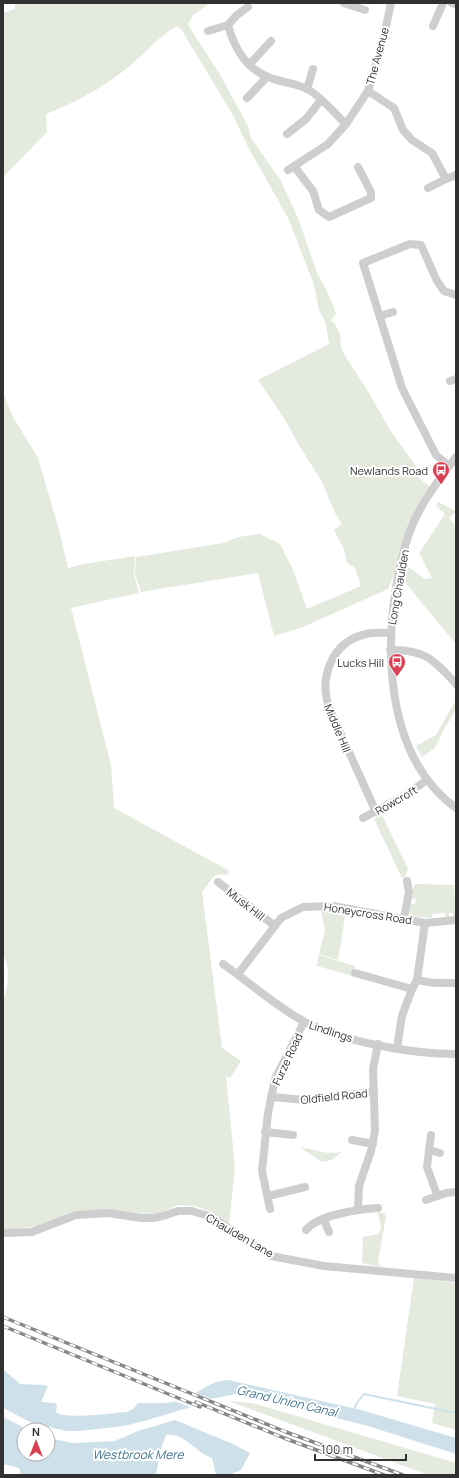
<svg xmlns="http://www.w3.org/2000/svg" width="459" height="1478" font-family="Manrope,sans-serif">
  <rect width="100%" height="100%" fill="#fff"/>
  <!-- green -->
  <g fill="#e4eadd">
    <path d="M15,3H210L193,15L188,24L190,28L219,73L248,126L251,138L281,181L298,218L317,273C324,284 332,301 336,314L331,320V322H334L340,334L341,347L345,356L366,388L390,430L415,465L419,478L430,487L388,589L301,628L274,636L258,573L141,592L135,574L136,557L224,543L238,537L260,534L280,544L293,570L307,609L361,586L355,568L347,563L344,549L334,530L342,524L335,513L322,482L297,442L286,421L258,380L329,344L326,324L319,310L314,285L289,220L246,143L234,117L181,29L177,26C157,37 144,55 126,69C102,88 74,103 46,114L47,132L3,177V13L15,9Z"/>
    <path d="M3,393L13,417L38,458L59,530L68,568L84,564L135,556L134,575L139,593L71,608L111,765L114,808L228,870L229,874L215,875L202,892L222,1048L241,1061L230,1078L226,1076L235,1168L229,1225L209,1211L195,1206L178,1205L162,1212L150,1214L92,1210L70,1213L38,1226L3,1231V1002C8,988 11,968 3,955Z"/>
    <polygon points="438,502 456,511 456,514 454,513 449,518 456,526 456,644 404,581 407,566 425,579 432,578 419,553 445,514 436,506"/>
    <polygon points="456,700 456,709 443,731 435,748 422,757 416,746 436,735"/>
    <polygon points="382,815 408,869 405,877 402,878 374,819"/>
    <polygon points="418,884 454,885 456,916 453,917 453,913 449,913 449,917 446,918 445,913 432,914 432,918 411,916 409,911 410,904 415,904 416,899 412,898 414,885"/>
    <polygon points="321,909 346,911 338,960 319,954 325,931"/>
    <polygon points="319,955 355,966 353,976 317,966"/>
    <path d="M301,1148C319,1149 321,1155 342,1152L331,1160L322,1162Z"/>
    <polygon points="378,1212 384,1213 386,1217 378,1261 380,1267 362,1263 363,1237 378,1234 381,1229"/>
    <polygon points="414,1278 456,1283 456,1430 432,1423 435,1404 397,1396"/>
    <polygon points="229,1401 252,1403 456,1463 456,1475 428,1475"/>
  </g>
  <!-- water -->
  <g fill="#cee1eb">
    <path d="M3,1369L20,1384L44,1385L48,1386L41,1402L55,1403L57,1405L56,1412C63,1420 114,1413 127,1412L133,1409L138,1403C151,1403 166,1404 178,1401C199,1395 207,1381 229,1380L361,1410L456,1438V1454L368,1426L241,1393L211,1399L188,1408L144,1421L124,1426L79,1431H66L32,1423L3,1408Z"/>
    <path d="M3,1417L29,1430H24V1454H48V1438L73,1443L115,1441L138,1431L175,1420L233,1444L250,1453L241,1470L229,1475H216L212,1458C196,1453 185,1432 166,1435L161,1448L156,1475H21L19,1468L3,1464Z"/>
  </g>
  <!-- pier -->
  <polygon fill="#fff" points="195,1393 214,1400 193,1408 172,1400"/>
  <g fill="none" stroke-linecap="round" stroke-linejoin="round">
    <!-- stream -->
    <polyline stroke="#cee1eb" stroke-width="2" points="354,1411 356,1404 364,1394 456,1413"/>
    <!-- minor -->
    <g stroke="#cecece" stroke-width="8">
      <polyline points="344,3 365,10"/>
      <polyline points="452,3 456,4"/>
      <path d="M248,7L237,15L228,25C234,47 245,68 268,77C280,82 295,83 307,89C321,96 334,113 346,124"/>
      <polyline points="433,26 443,3"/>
      <polyline points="208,31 228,25"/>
      <polyline points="249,65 271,41"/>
      <polyline points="307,89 313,69"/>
      <polyline points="368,91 394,108 403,130 412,140 432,153 446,179 428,188"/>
      <polyline points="247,98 267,77"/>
      <polyline points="287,134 306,119 321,100"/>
      <polyline points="294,166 313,191 319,210 329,217 371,198 371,192 358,167"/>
      <polyline points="288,170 328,144 346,124 368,91 383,41 391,3"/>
      <polyline points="446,179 456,175"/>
      <polyline points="380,316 393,312"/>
      <polyline points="450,381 456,379"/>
      <path d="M456,457C436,483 415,511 406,543C382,625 379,752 456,808"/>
      <polyline points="449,466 436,455 402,388 363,263 410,244 421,245 437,281 444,291 456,295"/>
      <path d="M390,650C425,649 434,660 456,684"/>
      <path d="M376,812L330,710C318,679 331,642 366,634C374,632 382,633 390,633"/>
      <polyline points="363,818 404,796 427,780"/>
      <polyline points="218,882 275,926"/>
      <polyline points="404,918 409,892 407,881"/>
      <path d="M223,964C249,982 278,1008 305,1022C345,1042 411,1054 456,1054"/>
      <polyline points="355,973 412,989"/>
      <polyline points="238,974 281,918 303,907 333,906 425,923 456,920"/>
      <polyline points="417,980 434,983 456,983"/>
      <polyline points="397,1048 402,1016 412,989 417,980 425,923"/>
      <polyline points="271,1097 305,1100 374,1092"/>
      <polyline points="265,1132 293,1135"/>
      <polyline points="431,1135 427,1167 437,1195"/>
      <polyline points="352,1140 373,1144"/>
      <polyline points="429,1150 440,1153"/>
      <polyline points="268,1196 305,1187"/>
      <polyline points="426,1200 446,1193 456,1192"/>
      <polyline points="270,1209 262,1171 268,1113 275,1079 304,1022"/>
      <polyline points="358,1209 359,1186 371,1151 375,1131 373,1069 378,1044"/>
      <polyline points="324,1220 329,1232"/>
      <path d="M306,1230C318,1215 359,1209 378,1208"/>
      <polyline points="3,1233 32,1232 76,1215 108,1213 141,1218 153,1218 163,1216 178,1211 192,1211 212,1217 271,1256 324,1266 456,1278"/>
    </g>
    <defs>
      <g id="rail">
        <polyline points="3,1317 286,1432 403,1475"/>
        <polyline points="3,1326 200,1407"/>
        <polyline points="196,1402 284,1438 384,1475"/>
      </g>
    </defs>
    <!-- rail casing -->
    <use href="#rail" stroke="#868686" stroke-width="3.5"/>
    <!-- rail -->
    <use href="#rail" stroke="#fff" stroke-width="2" stroke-dasharray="6" stroke-linecap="butt"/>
  </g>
  <!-- icons -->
  <defs>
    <symbol id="bus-pin" viewBox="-11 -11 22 30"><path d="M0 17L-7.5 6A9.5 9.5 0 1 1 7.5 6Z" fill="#db4052" stroke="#fff"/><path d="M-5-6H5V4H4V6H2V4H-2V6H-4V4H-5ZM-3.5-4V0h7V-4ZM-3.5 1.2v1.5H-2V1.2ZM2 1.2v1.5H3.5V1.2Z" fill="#fff"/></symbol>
  </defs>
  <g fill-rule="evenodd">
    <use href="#bus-pin" x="431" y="460" width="20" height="27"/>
    <use href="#bus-pin" x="387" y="652" width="20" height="27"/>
  </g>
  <g text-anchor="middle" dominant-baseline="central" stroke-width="4" stroke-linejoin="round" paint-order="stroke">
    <!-- street labels -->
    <g font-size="11" fill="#313131" stroke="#fff">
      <text transform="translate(377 56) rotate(-75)">The Avenue</text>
      <text transform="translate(398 587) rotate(-80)">Long Chaulden</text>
      <text transform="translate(338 728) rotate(67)">Middle Hill</text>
      <text transform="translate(396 800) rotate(-30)">Rowcroft</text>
      <text transform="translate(246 904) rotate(38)">Musk Hill</text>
      <text transform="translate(368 913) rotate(9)">Honeycross Road</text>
      <text transform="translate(331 1031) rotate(18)">Lindlings</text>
      <text transform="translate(287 1059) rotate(-65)">Furze Road</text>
      <text transform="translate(334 1096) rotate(-6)">Oldfield Road</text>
      <text transform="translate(240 1235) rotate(30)">Chaulden Lane</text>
    </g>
    <!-- poi labels -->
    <g font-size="11" fill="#313131" stroke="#fff" text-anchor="end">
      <text x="428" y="470">Newlands Road</text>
      <text x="384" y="662">Lucks Hill</text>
    </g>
    <!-- water labels -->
    <g font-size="12" font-style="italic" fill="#43758f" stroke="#fff">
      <text transform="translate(287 1401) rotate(13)">Grand Union Canal</text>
      <text x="138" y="1454">Westbrook Mere</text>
    </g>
  </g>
  <!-- border -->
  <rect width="459" height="1478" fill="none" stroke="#313131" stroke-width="8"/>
  <!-- north arrow -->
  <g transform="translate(36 1442)"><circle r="19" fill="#ffffff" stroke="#adadad"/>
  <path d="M0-3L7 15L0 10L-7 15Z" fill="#db4052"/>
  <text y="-6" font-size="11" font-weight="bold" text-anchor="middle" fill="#313131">N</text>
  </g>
  <!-- scale -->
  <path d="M315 1454v6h91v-6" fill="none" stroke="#313131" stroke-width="2"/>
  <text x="321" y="1454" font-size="12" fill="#313131" stroke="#ffffff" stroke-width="3" paint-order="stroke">100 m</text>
</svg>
